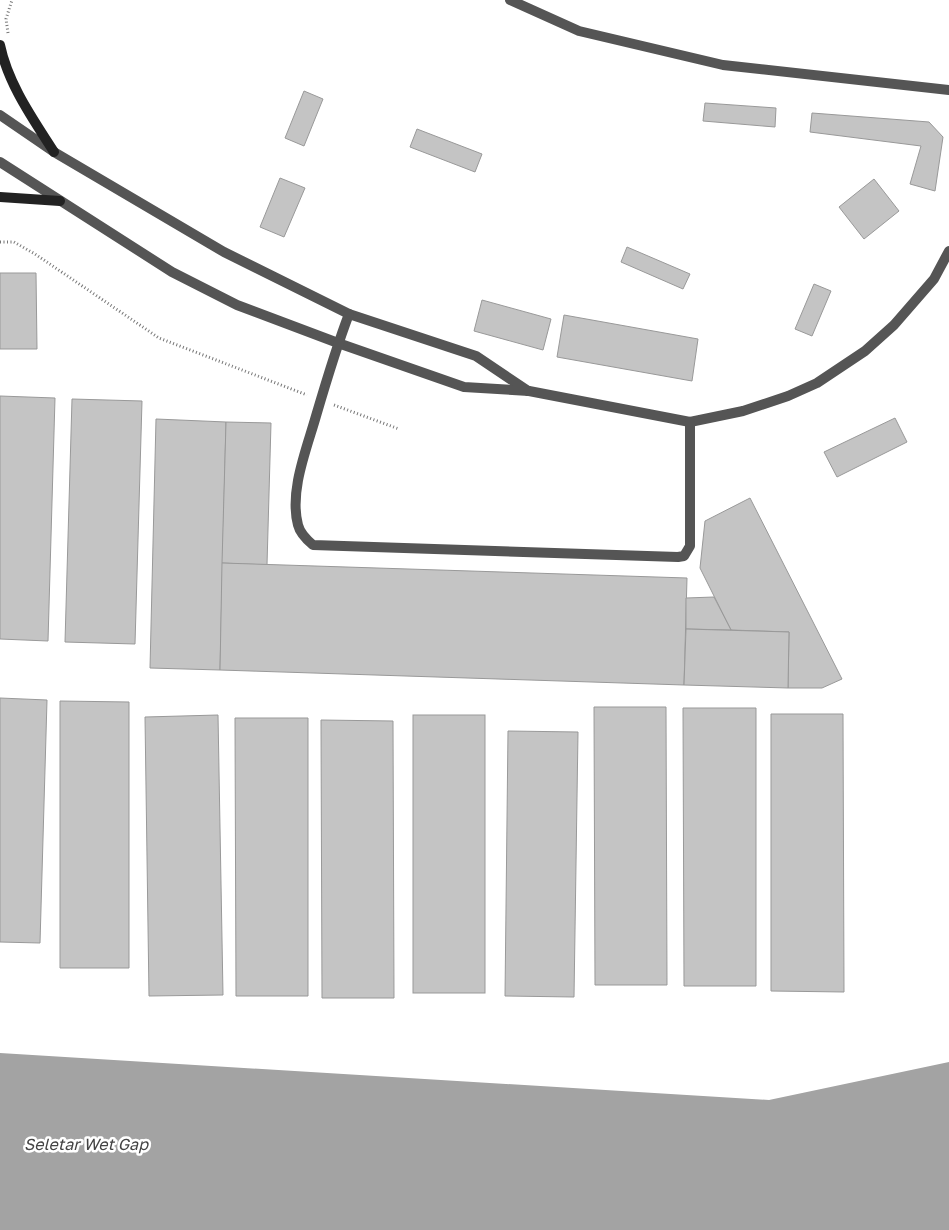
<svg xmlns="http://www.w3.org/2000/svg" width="949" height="1230" font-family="'Golos Text',sans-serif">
  <rect width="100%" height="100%" fill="#fff"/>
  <!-- water -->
  <polygon fill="#a3a3a3" points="0,1053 769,1100 949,1062 949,1230 0,1230"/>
  <!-- building -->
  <g fill="#c4c4c4" stroke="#999">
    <polygon points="304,91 323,99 304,146 285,138"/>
    <polygon points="705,103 776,108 775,127 703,121"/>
    <polygon points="812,113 929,122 943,137 935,191 910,184 921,146 810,132"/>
    <polygon points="417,129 482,154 475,172 410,147"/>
    <polygon points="280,178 305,188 284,237 260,227"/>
    <polygon points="874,179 899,211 864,239 839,207"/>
    <polygon points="627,247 690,274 683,289 621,262"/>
    <polygon points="0,273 36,273 37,349 0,349"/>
    <polygon points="814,284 831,291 812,336 795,329"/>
    <polygon points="482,300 551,319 543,350 474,331"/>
    <polygon points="564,315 698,339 692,381 557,357"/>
    <polygon points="0,396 55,398 48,641 0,639"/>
    <polygon points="72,399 142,401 135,644 65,642"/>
    <polygon points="895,418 907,442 837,477 824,452"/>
    <polygon points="156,419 226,422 220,670 150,668"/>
    <polygon points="226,422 271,423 267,565 222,563"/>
    <polygon points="750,498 842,679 822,688 788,688 789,632 731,630 700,568 705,521"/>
    <polygon points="222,563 687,578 684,685 220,670"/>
    <polygon points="714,597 731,630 686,629 686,598"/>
    <polygon points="686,629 789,632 788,688 684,685"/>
    <polygon points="0,698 47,700 40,943 0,942"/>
    <polygon points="60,701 129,702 129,968 60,968"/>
    <polygon points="594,707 666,707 667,985 595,985"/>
    <polygon points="683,708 756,708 756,986 684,986"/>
    <polygon points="771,714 843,714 844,992 771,991"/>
    <polygon points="218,715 223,995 149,996 145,717"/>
    <rect x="413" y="715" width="72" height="278"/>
    <polygon points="235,718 308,718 308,996 236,996"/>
    <polygon points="321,720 393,721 394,998 322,998"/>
    <polygon points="508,731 578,732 574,997 505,996"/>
  </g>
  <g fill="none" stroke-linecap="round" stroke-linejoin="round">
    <!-- path -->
    <g stroke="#777" stroke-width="3" stroke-dasharray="1 2.5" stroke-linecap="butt">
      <polyline points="8,33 6,19 12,0"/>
      <polyline points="0,242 14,242 35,254 159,338 307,395"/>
      <polyline points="334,405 399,429"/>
    </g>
    <!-- lane -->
    <g stroke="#555" stroke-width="10">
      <polyline points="510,0 579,31 723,65 949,90"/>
      <polyline points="0,115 54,152 224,252 349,314 476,356 528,391"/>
      <polyline points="0,162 172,272 237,305 338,343 464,387 529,391 690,422 743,411 788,396 817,383 865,351 894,325 934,279 949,251"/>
      <path d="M349,314C336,348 326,382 316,416C307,448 289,491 298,525C300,533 307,540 313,545L678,557L684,556L690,546V422"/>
    </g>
    <!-- secondary -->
    <g stroke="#222" stroke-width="10">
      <path d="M0,45C8,84 33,119 54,152"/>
      <polyline points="0,197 60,201"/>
    </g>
  </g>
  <g text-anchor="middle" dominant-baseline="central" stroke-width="5" stroke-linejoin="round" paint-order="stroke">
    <!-- water labels -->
    <g font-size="16" font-style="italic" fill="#444" stroke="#fff">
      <text x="86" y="1144">Seletar Wet Gap</text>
    </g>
  </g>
</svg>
